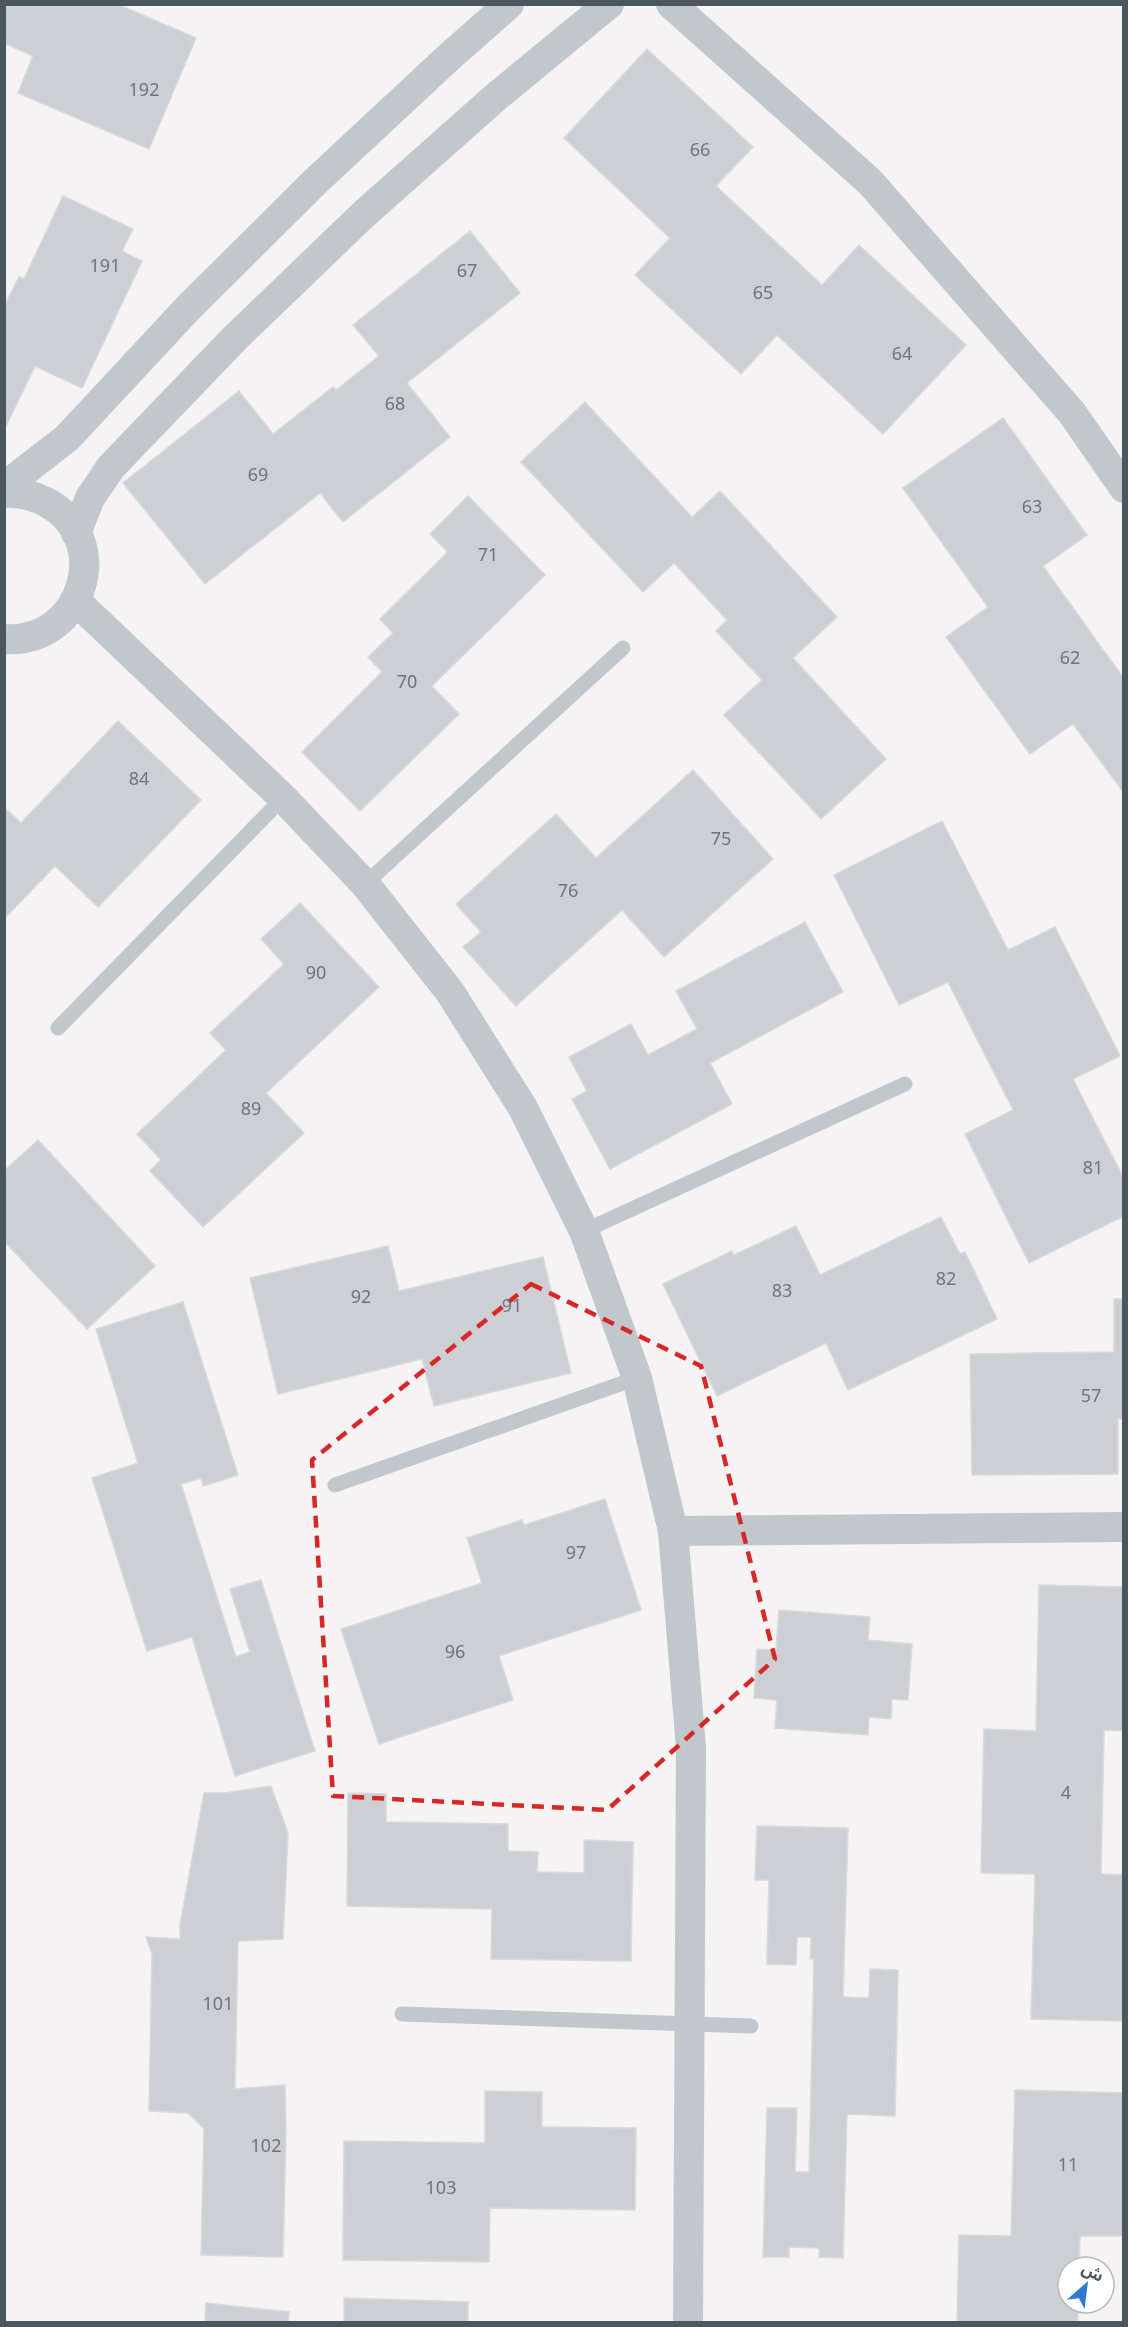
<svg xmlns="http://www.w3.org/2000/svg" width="1128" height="2327" font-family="'Noto Sans','Noto Sans Arabic',sans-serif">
  <rect width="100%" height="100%" fill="#f5f3f3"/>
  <!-- building -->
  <g fill="#cdcfd4" stroke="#d7d9dd" stroke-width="1.5">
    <polygon points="4,4 117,4 196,38 149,149 18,93 33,56 4,43"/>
    <polygon points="647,49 753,147 716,186 822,285 859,245 966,345 883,434 777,335 741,374 635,275 670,238 564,138"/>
    <polygon points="63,196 133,229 122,251 142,261 82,388 35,366 4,430 4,307 19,277 24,279"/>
    <polygon points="470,231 520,293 407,383 450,437 343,522 320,493 205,584 123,483 239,391 273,434 333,387 336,390 379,356 353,325"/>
    <polygon points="585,402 692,517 720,491 837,617 793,658 886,759 821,819 724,715 762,680 716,631 727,620 674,563 643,592 521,462"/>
    <polygon points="1003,418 1087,535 1043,566 1124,679 1124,793 1073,724 1030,754 946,637 988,607 903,488"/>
    <polygon points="468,496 545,575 432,686 459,714 360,811 302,752 382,672 368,657 393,633 380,619 448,552 430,534"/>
    <polygon points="118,721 201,800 98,907 55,866 4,919 4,807 21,823"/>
    <polygon points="693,770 773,859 664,957 622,910 516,1006 463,947 481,932 456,904 556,814 596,858"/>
    <polygon points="942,821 1008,950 1055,927 1120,1056 1073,1079 1124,1179 1124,1216 1029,1263 965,1134 1013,1110 948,982 899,1005 834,875"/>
    <polygon points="300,903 379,987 266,1093 304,1133 203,1227 150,1171 161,1160 137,1134 226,1050 210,1033 284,964 261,939"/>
    <polygon points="805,922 843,992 710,1063 732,1104 610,1169 572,1099 587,1091 569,1057 631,1024 648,1055 697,1029 676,991"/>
    <polygon points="38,1140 155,1266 87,1329 4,1241 4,1171"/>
    <polygon points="941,1217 960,1254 965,1252 997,1319 848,1390 826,1343 717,1396 663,1284 732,1251 734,1255 796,1226 820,1275"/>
    <polygon points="388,1246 399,1291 543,1257 571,1373 434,1406 422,1359 278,1394 250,1278"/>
    <polygon points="1114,1299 1124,1299 1124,1419 1118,1419 1118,1474 972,1475 970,1354 1114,1352"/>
    <polygon points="183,1302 238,1475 203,1486 201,1478 181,1484 236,1657 250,1652 230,1589 261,1580 315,1751 235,1776 192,1637 147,1651 92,1478 138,1463 96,1329"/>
    <polygon points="605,1499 641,1610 499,1656 513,1700 379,1744 341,1629 482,1583 467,1538 522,1520 524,1525"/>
    <polygon points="1039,1585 1124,1587 1124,1731 1104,1730 1101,1874 1124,1875 1124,2021 1031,2019 1035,1874 981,1873 984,1729 1036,1731"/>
    <polygon points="779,1610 870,1617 868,1640 912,1644 908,1700 892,1699 891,1719 869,1717 868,1735 775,1728 777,1700 754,1698 757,1649 776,1650"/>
    <polygon points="271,1786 288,1833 283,1939 238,1941 235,2089 285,2085 286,2131 283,2257 201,2255 204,2129 188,2113 149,2111 152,1954 146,1937 180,1939 180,1925 204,1793 225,1793"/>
    <polygon points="348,1793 386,1794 386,1822 508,1824 508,1851 538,1852 537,1872 584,1873 584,1840 633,1842 631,1961 491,1959 492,1909 347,1906"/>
    <polygon points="757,1826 848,1828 843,1997 869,1998 870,1969 898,1970 895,2116 847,2114 843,2258 819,2257 819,2248 789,2247 789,2257 763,2257 767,2108 797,2108 795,2172 809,2172 814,1959 810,1959 811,1937 797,1937 796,1965 767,1964 769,1880 755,1880"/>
    <polygon points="1015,2090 1124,2093 1124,2236 1080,2236 1079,2267 1068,2267 1068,2303 1078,2303 1078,2322 957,2322 959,2235 1011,2236"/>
    <polygon points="485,2091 542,2092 542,2127 636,2128 635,2210 490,2208 489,2262 343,2260 344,2141 485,2143"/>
    <polygon points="344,2298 468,2302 468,2322 344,2322"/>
    <polygon points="206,2303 289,2312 288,2322 205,2322"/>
  </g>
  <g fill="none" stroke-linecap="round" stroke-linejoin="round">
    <!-- lane -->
    <g stroke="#c0c7cd" stroke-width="15">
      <polyline points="365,884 623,648"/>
      <polyline points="58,1028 283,798"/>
      <polyline points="584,1231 905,1084"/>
      <polyline points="335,1485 637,1378"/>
      <polyline points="402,2014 751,2026"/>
    </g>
    <!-- street -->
    <g stroke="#c0c7cd" stroke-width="30">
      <polyline points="671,4 870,182 1072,413 1124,488"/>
      <polyline points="4,487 67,438 189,307 317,180 448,58 509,4"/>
      <path d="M4,493C19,492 31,495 44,501C116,537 84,645 4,639"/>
      <polyline points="76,533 90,498 111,467 235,338 364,214 497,96 609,4"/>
      <polyline points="76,601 283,798 365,884 450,992 523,1108 584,1231 637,1378 673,1531 691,1748 688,2322"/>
      <polyline points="673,1531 1124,1527"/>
    </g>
  </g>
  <!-- marked area -->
  <path fill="none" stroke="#d62828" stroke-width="4.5" stroke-dasharray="12 8" stroke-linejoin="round" d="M531,1284L701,1366L775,1659L607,1810L333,1796L312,1460Z"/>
  <g text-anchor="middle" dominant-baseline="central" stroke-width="4.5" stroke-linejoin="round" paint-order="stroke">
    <!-- number labels -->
    <g font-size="18" fill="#6c747c">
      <text x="144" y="89">192</text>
      <text x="700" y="149">66</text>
      <text x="105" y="265">191</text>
      <text x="467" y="270">67</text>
      <text x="763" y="292">65</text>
      <text x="902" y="353">64</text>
      <text x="395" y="403">68</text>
      <text x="258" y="474">69</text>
      <text x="1032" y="506">63</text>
      <text x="488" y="554">71</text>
      <text x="1070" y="657">62</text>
      <text x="407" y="681">70</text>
      <text x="139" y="778">84</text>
      <text x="721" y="838">75</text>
      <text x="568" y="890">76</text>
      <text x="316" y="972">90</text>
      <text x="251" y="1108">89</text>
      <text x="1093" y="1167">81</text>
      <text x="946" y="1278">82</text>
      <text x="782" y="1290">83</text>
      <text x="361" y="1296">92</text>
      <text x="512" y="1305">91</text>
      <text x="1091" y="1395">57</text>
      <text x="576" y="1552">97</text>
      <text x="455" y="1651">96</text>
      <text x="1066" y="1792">4</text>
      <text x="218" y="2003">101</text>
      <text x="266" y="2145">102</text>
      <text x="1068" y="2164">11</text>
      <text x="441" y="2187">103</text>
    </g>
  </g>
  <!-- border -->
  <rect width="1128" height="2327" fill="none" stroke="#4c565e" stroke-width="12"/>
  <!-- north arrow -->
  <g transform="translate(1086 2285) rotate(28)"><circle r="28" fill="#ffffff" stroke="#b7bbbf" stroke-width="1.5"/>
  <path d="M0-4.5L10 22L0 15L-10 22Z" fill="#2f7bd3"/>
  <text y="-9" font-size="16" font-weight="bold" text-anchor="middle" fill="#4c565e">ش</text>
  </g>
</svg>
